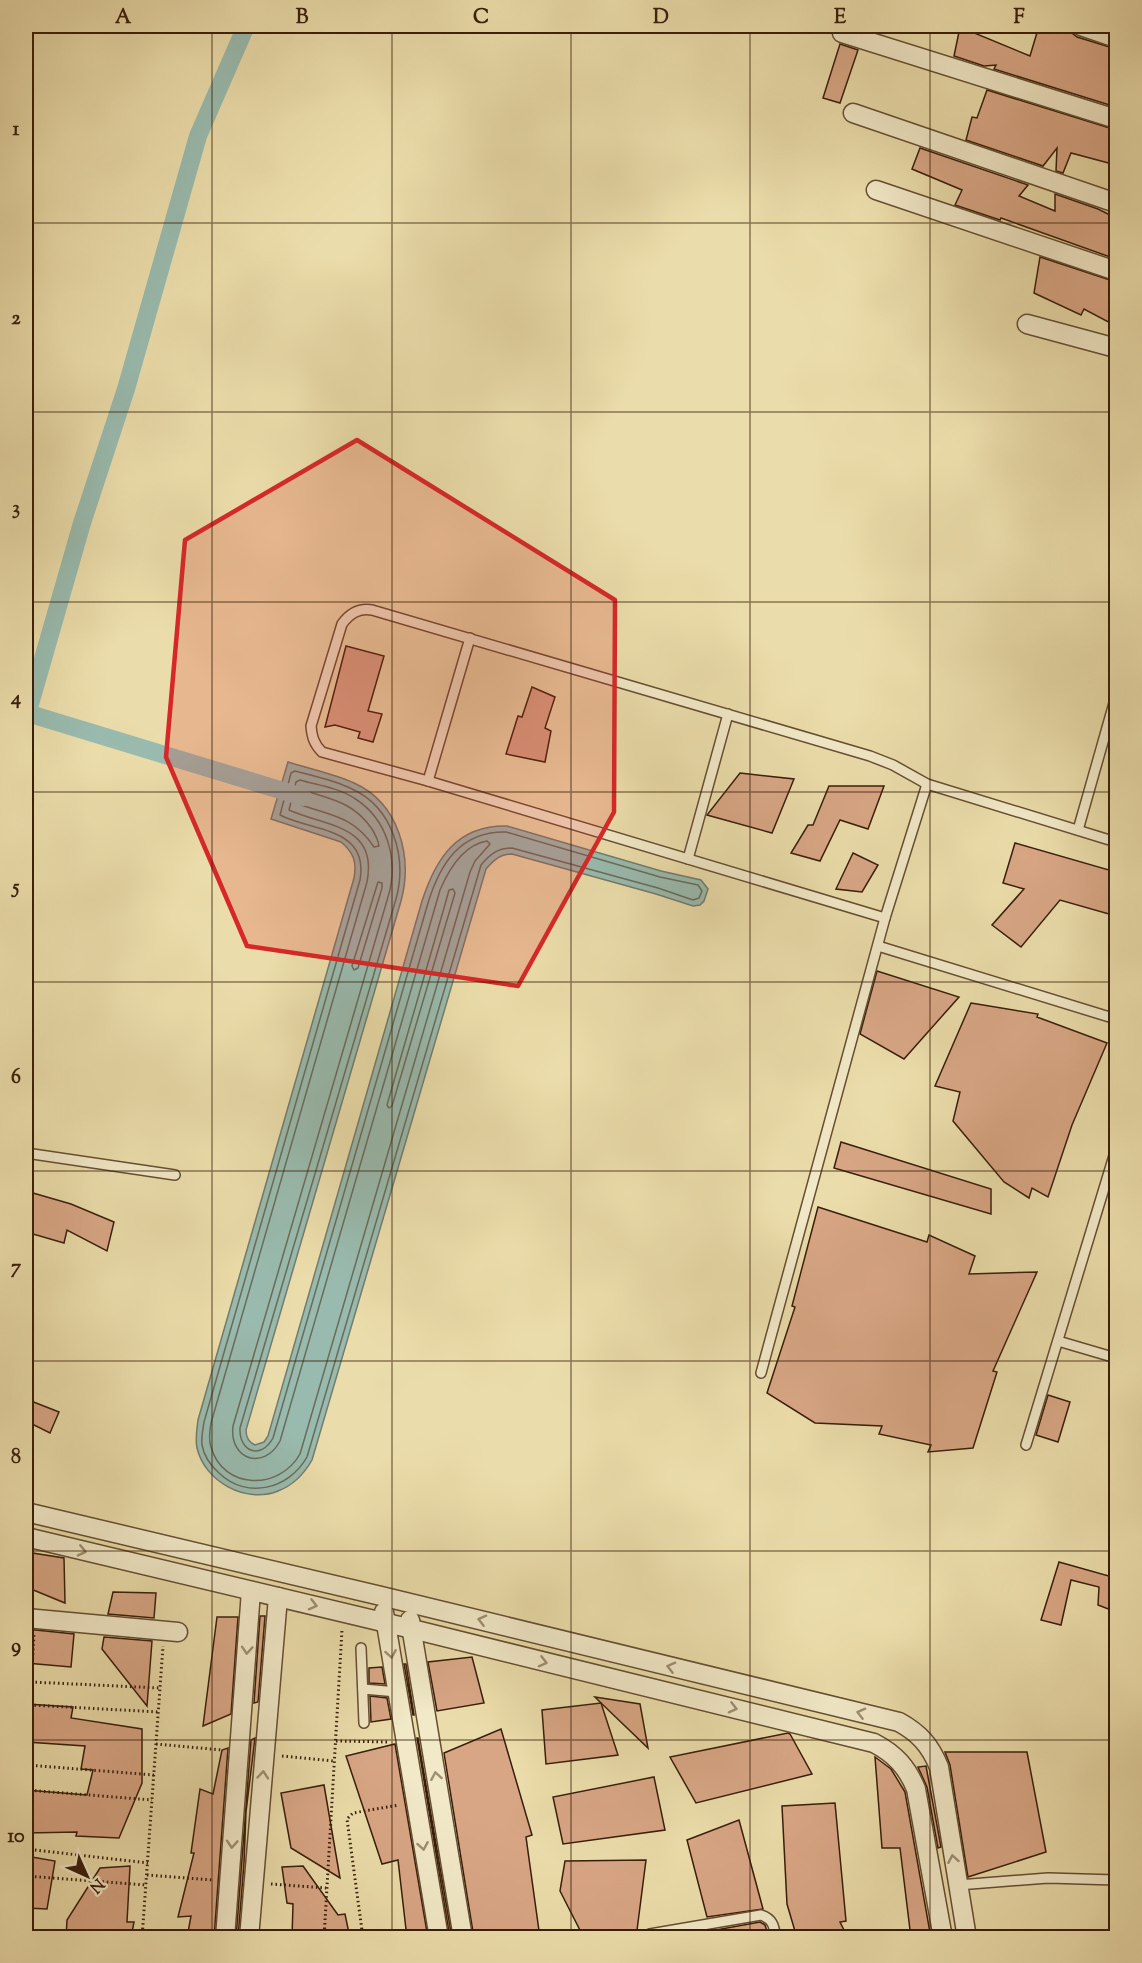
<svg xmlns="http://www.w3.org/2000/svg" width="1142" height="1963" font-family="'Sorts Mill Goudy',serif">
  <rect width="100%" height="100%" fill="#ebddab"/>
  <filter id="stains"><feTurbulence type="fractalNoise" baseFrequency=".00333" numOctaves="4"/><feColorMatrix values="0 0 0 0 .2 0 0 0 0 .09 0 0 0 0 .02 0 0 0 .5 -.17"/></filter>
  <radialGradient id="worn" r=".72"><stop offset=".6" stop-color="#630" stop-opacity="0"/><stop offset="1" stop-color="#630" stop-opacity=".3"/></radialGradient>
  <!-- water -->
  <path fill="#99bbaf" stroke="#727c6d" stroke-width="1.5" d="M288,762C310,769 334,774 354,783C399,803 413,857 401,901L246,1430C246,1437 248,1442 255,1445L264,1442L268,1436L422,901C436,858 457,825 507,826L661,871L701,880L708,889L704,901L700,905L693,906L656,894L512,854C500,854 494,860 486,869L312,1460C304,1474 294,1485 278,1491C246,1504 205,1482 197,1448C195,1439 197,1429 198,1420L354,878C357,862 354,853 341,842L271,819Z"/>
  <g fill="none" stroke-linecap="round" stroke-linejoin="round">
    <!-- shore -->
    <g stroke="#686c5c" stroke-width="1.5">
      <path d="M295,771C314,776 335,780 352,789C394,808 407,859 396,899L240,1428C239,1452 261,1460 273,1438L428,903C440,864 460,831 506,832L660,877L698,885L702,891L699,898L693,900L658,888L512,848C498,848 490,854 481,865L307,1457C289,1489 247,1500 219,1473C211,1466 204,1456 202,1445C201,1438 203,1429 204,1422L360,880C369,827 313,832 280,815L291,773Z"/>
      <path d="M300,780C317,785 339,788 354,798C388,819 399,861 388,897L233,1426C229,1460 264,1471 280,1441L440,890C449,869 463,845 487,841L490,844L475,861L470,872L300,1454C279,1491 223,1490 211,1447C208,1439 210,1431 211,1423L367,882C378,825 327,827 289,810L296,782Z"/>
      <path d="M306,791C334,800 354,803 372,829C375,834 378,839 379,846L374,847C354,817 333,816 301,805L300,802L302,793Z"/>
      <polygon points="378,882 382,883 382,888 358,968 354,970 352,966"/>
      <polygon points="453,889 455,893 392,1106 389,1108 387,1105 444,908 449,890"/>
    </g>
    <!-- canal -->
    <g stroke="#99bbaf" stroke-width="18">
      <polyline points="27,713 303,797"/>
      <polyline points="26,718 82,523 126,389 198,136 246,26"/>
    </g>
  </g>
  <!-- building -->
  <g fill="#d8a685" stroke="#381e0a" stroke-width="1.5">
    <polygon points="1039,26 1070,26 1072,33 1077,37 1116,49 1116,107 994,69 996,65 984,66 954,56 960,27 1030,56"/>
    <polygon points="840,44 858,50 840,103 823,98"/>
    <polygon points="987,90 1116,130 1116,165 1071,153 1063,173 1056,171 1057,148 1043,166 966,140 972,117 977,118"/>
    <polygon points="920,148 1028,185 1019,196 1055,211 1055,194 1098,209 1116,218 1116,255 1113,258 1001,218 1000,220 955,205 962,190 912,169"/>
    <polygon points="1040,257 1116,282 1116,326 1084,309 1081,315 1034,293"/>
    <polygon points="346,646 384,656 368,711 382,714 373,742 358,738 360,732 335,725 325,727"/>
    <polygon points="532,687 555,697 545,728 551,731 545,762 506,754 518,716 522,717"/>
    <polygon points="740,773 794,779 772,833 707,815"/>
    <polygon points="829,786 884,786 868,829 840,820 820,861 791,853 808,825 813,825"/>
    <polygon points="1015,843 1116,872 1116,916 1060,900 1021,947 992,925 1024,889 1003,883"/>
    <polygon points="853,853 878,865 862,892 836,889"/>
    <polygon points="877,971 959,997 904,1059 860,1034"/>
    <polygon points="971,1003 1038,1014 1037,1017 1107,1043 1072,1125 1048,1197 1032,1188 1029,1198 1004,1182 953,1121 960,1092 935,1086"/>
    <polygon points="841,1142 991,1189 991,1214 834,1168"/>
    <polygon points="33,1193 71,1204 114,1222 107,1251 67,1230 64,1243 26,1232 26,1214"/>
    <polygon points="818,1207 927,1242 929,1235 975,1256 969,1274 1037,1272 993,1371 997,1372 973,1448 928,1452 931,1445 879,1434 882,1426 815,1423 767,1393 795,1307 792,1306"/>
    <polygon points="1048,1395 1070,1402 1058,1442 1036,1435"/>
    <polygon points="31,1401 59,1412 50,1433 26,1421 26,1412"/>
    <polygon points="26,1552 64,1558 65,1603 26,1587"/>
    <polygon points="1059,1562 1116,1578 1116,1612 1098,1605 1099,1587 1071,1580 1061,1625 1041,1620"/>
    <polygon points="113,1592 156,1593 154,1618 108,1614"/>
    <polygon points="260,1616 265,1616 258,1702 254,1703"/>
    <polygon points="217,1617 238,1617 231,1714 203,1726"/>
    <polygon points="26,1629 74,1634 71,1667 26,1663"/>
    <polygon points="104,1637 152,1641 147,1706 102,1649"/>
    <polygon points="472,1657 484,1703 437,1711 428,1662"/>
    <polygon points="404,1664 406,1664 414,1715 413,1715"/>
    <polygon points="382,1667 385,1684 369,1683 369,1668"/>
    <polygon points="370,1696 387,1698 391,1719 371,1722"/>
    <polygon points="595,1697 640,1704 648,1748 601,1703"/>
    <polygon points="601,1703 618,1755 546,1764 542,1710"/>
    <polygon points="26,1704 73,1707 71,1718 142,1729 142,1783 119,1838 76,1836 77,1832 26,1833 26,1790 87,1795 93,1770 81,1769 85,1746 26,1742"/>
    <polygon points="501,1729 532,1835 526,1837 540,1938 474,1938 444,1753"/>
    <polygon points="788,1733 790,1734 812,1774 696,1803 670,1757"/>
    <polygon points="255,1738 246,1812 244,1863 238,1938 236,1938 251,1740"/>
    <polygon points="417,1738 418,1738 452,1938 450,1938"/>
    <polygon points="395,1744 428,1938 407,1938 398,1860 382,1864 346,1756"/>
    <polygon points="228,1748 214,1938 187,1938 191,1916 178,1917 194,1853 191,1853 200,1789 213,1794 222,1750"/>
    <polygon points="945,1752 1027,1752 1046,1852 968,1877 950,1765"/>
    <polygon points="875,1757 891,1769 905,1792 931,1938 911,1938 900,1848 882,1848"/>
    <polygon points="926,1766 941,1847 938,1848 927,1787 918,1767"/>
    <polygon points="654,1777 665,1830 563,1844 553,1797"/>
    <polygon points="324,1785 340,1878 291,1848 281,1793"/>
    <polygon points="835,1803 846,1921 840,1922 848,1938 797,1938 787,1904 782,1806"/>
    <polygon points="739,1820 763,1909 707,1917 687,1840"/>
    <polygon points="26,1856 55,1861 47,1909 26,1908"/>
    <polygon points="646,1860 636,1938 584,1938 560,1891 565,1861"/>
    <polygon points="130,1866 127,1922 134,1922 131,1938 66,1938 67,1920 100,1868"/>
    <polygon points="303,1866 338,1915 345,1914 350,1938 292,1938 293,1904 287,1903 282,1867"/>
    <polygon points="760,1922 765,1925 769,1938 712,1938 710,1931"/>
  </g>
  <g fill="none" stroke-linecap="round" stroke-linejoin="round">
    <defs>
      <g id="service">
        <polyline points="428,781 470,638"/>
        <polyline points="1078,830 1116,696"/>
        <polyline points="688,859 728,714"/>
        <path d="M885,918L428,781L322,752C314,744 312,737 311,726L342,624C350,613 359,608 372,610L870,756L893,765L927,784L1116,842"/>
        <polyline points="878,946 1116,1019"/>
        <polyline points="26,1153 175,1175"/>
        <polyline points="1058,1341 1116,1358"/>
        <polyline points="761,1373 885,918 927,784"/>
        <polyline points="1026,1445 1116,1149"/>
        <polyline points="361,1648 364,1723"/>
        <polyline points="363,1689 397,1692"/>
        <polyline points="958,1885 1048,1878 1116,1880"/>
        <path d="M643,1938L650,1934L761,1915C773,1919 774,1926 776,1938"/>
      </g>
      <g id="minor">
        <polyline points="1081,26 1116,38"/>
        <polyline points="842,33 1116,119"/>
        <polyline points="853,113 1116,203"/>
        <polyline points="876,190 1116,271"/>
        <polyline points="1027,324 1116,348"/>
        <path d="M26,1512L381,1596L899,1722C919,1733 930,1745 939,1767L967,1938"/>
        <path d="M26,1537L412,1629L874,1743C895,1754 907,1767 916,1789L943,1938"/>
        <polyline points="384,1612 439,1938"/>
        <polyline points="26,1618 178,1632"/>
        <polyline points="410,1620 463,1938"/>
        <polyline points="225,1938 251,1591"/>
        <polyline points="249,1938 278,1597"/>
      </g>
    </defs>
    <!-- service casing -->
    <use href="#service" stroke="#654e32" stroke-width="12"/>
    <!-- minor casing -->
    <use href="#minor" stroke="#654e32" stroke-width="21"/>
    <!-- path -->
    <g stroke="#381e0a" stroke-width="3" stroke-dasharray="1.5 3" stroke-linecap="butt">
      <polyline points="31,1682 160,1688"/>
      <polyline points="30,1705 159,1712"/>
      <polyline points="336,1741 389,1742"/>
      <polyline points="156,1744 222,1750"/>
      <polyline points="282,1756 334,1761"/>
      <polyline points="27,1765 154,1775"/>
      <polyline points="26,1776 34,1634"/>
      <polyline points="26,1790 152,1800"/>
      <polyline points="26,1849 148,1863"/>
      <polyline points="147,1875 213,1880"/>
      <polyline points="26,1876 146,1885"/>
      <polyline points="271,1884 326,1888"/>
      <polyline points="26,1934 58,1938"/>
      <polyline points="142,1938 163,1646"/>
      <polyline points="324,1938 342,1630"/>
      <polyline points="363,1938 347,1819 353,1813 399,1805"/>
    </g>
    <!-- service -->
    <use href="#service" stroke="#f2e9c8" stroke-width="9"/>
    <!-- minor -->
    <use href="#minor" stroke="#f2e9c8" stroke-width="18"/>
  </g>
  <!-- one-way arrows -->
  <defs><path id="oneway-chevron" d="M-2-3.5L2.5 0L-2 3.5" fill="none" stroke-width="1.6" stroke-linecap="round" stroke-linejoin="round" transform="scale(1.5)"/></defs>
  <g stroke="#9e8e72">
    <use href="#oneway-chevron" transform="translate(82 1551) rotate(13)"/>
    <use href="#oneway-chevron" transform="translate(313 1605) rotate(14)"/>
    <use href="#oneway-chevron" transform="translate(482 1620) rotate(-166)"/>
    <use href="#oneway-chevron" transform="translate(247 1650) rotate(94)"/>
    <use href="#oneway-chevron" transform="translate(391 1654) rotate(80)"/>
    <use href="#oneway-chevron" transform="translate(543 1662) rotate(14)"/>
    <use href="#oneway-chevron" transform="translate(671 1667) rotate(-166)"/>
    <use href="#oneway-chevron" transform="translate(733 1708) rotate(14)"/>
    <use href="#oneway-chevron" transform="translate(861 1713) rotate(-166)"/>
    <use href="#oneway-chevron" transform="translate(263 1775) rotate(-85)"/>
    <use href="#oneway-chevron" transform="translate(436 1776) rotate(-100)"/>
    <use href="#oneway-chevron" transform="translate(232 1844) rotate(94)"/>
    <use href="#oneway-chevron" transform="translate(423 1846) rotate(80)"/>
    <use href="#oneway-chevron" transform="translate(953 1859) rotate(-100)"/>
  </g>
  <!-- marked area -->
  <path fill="#d62828" fill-opacity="0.2" stroke="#d62828" stroke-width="4.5" stroke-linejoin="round" d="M357,440L615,600L614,812L518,986L247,946L166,757L185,540Z"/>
  <!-- grid -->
  <path fill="none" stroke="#381e0a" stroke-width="1.5" stroke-opacity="0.55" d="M212,26V1938M392,26V1938M571,26V1938M750,26V1938M930,26V1938M26,223H1116M26,412H1116M26,602H1116M26,792H1116M26,982H1116M26,1171H1116M26,1361H1116M26,1551H1116M26,1740H1116"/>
  <!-- margin -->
  <rect width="1142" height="1963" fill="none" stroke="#ebddab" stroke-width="66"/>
  <!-- north arrow -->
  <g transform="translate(87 1876) rotate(135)" stroke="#f2e9c8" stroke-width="4.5" paint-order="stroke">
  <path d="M0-4.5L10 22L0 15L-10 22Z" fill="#381e0a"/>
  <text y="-9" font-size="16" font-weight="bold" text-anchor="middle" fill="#381e0a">N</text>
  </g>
  <rect x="33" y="33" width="1076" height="1897" fill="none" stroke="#381e0a" stroke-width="2"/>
  <g font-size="20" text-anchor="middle" font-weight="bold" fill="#381e0a">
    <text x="123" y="23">A</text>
    <text x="302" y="23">B</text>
    <text x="481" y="23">C</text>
    <text x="661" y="23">D</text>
    <text x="840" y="23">E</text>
    <text x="1019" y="23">F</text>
    <text x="16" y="135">1</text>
    <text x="16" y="324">2</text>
    <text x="16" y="514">3</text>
    <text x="16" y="704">4</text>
    <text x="16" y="893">5</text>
    <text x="16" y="1083">6</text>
    <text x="16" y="1273">7</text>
    <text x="16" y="1463">8</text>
    <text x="16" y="1652">9</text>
    <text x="16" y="1842">10</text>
  </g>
  <rect width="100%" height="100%" filter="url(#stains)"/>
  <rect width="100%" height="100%" fill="url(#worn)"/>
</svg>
